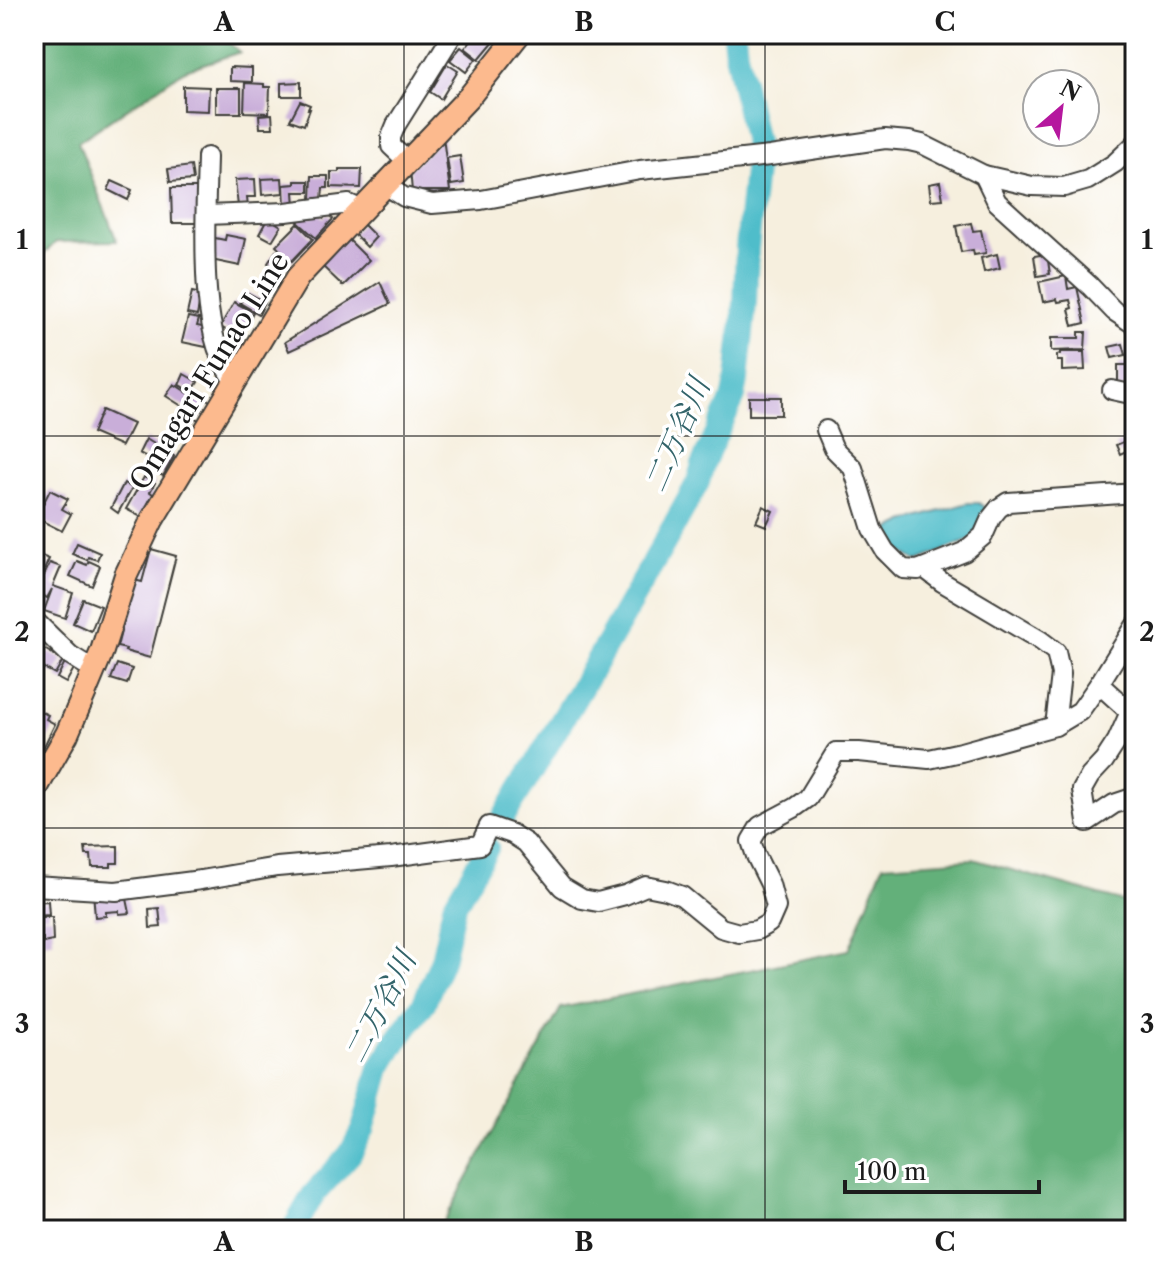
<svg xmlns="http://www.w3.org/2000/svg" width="1169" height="1264" font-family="'Libre Caslon Text','Noto Serif JP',serif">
  <rect width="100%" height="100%" fill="#fff"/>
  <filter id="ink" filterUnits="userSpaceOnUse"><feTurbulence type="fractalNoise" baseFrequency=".0125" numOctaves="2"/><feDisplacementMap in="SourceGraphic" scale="16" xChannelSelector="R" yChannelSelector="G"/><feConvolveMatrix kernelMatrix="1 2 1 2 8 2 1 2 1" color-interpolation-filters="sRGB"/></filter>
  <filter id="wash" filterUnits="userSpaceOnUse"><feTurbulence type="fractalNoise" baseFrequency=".006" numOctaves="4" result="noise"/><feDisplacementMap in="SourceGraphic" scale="32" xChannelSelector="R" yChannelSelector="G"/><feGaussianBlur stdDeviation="1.8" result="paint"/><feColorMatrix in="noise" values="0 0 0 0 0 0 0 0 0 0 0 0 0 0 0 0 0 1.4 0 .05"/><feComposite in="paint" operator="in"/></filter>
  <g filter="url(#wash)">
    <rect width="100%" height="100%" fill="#f6efde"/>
    <!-- forest -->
    <g fill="#64b07a" stroke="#40664b" stroke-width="2">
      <polygon points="34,34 218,34 240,52 185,70 78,142 117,241 56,242 34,264"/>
      <polygon points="973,859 1135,905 1135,1230 439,1230 561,1008 849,950 883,865"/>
    </g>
    <!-- water -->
    <path fill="#50bdca" stroke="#366c73" stroke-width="2" d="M968,503H979L986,508V516L972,539L918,561C904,554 890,547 884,532L907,521Z"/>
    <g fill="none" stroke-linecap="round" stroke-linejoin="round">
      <!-- river -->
      <g stroke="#50bdca" stroke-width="24">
        <path d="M504,816C572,706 636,595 698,482L704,461L734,396L737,380L745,303L747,248L757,152L736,53L734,34"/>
        <polyline points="293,1230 313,1195 350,1154 363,1129 380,1068 393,1046 424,1003 442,960 454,906 487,848"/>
      </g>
    </g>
    <g id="blocks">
      <!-- building -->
      <g fill="#c9aed9">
        <polygon points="476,34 486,34 494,41 479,59 465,48"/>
        <polygon points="461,47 476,59 466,72 450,60"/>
        <polygon points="447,64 458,71 441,99 430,92"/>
        <polygon points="230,67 252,68 252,82 230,81"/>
        <polygon points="301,82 301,96 281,96 281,83"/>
        <polygon points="245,83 264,84 264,87 270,87 269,113 244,112"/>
        <polygon points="183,86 209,87 208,111 183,110"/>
        <rect x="216" y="88" width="25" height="25"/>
        <polygon points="300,101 310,105 308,109 310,109 304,125 290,120"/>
        <polygon points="272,114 273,128 260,128 259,115"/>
        <polygon points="443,137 450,191 412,191 410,169"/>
        <polygon points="460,156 464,183 451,185 447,158"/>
        <polygon points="191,166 193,180 170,182 168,169"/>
        <polygon points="339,169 362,169 361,188 331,187 331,172 339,172"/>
        <polygon points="312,176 328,176 328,188 323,188 322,199 311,199"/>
        <polygon points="282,178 283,193 262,195 261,179"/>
        <polygon points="255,179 256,197 247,197 248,206 238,206 235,180"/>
        <polygon points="112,181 132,190 128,200 108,190"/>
        <polygon points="295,181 309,181 309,192 294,192 295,206 285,206 284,185 295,184"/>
        <polygon points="940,182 943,199 931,200 929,184"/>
        <polygon points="171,188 198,188 198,223 172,223"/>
        <polygon points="318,212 324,218 327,213 333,219 316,238 298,222 307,213 312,218"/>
        <polygon points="268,218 281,226 272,241 259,234"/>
        <polygon points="362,223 376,237 367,247 353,233"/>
        <polygon points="971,223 973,231 981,230 986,253 974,255 973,250 961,252 956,226"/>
        <polygon points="298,224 313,239 292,261 276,246"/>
        <polygon points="226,235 246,239 240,266 211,260 215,238 225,240"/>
        <polygon points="345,236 369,260 343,286 319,263"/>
        <polygon points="276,251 290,260 281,273 268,263"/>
        <polygon points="997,254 1000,268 984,272 981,258"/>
        <polygon points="1047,254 1050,274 1037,276 1034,256"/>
        <polygon points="269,270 281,278 275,288 262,281"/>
        <polygon points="1066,276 1068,289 1077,287 1085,323 1073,326 1069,309 1072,308 1070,300 1058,302 1057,299 1043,302 1039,282"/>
        <polygon points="380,282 390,304 289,351 285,342"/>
        <polygon points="192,292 201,294 197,316 187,314"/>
        <polygon points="246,292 265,302 259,314 240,303"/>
        <polygon points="234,302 253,312 240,337 220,327"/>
        <polygon points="188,317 199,319 197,326 207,328 209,333 206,347 182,342"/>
        <polygon points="1079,332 1086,332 1085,350 1051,351 1051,338 1079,338"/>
        <polygon points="235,338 244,343 234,362 225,357"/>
        <polygon points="1123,344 1126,355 1112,358 1109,347"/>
        <polygon points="1060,352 1084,352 1085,370 1062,371 1062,361 1057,361 1057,355 1060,354"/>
        <rect x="1118" y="365" width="10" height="23"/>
        <polygon points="184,374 198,382 192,392 179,385"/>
        <polygon points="174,384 196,398 198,394 210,401 199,420 195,418 184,435 173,428 184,411 186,413 188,410 166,396"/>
        <rect x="749" y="397" width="32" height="18"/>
        <polygon points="102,410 133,424 122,446 92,433"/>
        <polygon points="1135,437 1135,447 1120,454 1116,445"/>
        <polygon points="146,439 174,456 163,476 153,471 158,463 139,453"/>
        <polygon points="144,477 155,483 150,492 153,494 141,517 126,509"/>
        <polygon points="124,483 132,488 118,513 111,508"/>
        <polygon points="50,490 68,499 62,509 71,514 62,531 36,518"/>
        <polygon points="763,506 773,511 766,526 756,522"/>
        <polygon points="77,543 100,553 97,560 88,557 87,560 72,554"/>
        <polygon points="151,549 176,556 150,658 125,651 126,649 117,647 134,580 142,582"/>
        <polygon points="34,553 49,559 41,577 34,574"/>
        <polygon points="77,561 87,565 89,561 100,566 92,586 70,576"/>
        <polygon points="50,563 61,567 53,586 73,593 65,618 44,611 52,589 47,598 36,593"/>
        <polygon points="83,599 101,606 91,631 73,623"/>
        <polygon points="44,649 63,660 55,674 36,664"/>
        <polygon points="66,660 76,665 66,683 57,678"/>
        <polygon points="117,664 132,669 127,684 111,679"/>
        <polygon points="34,708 48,715 46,719 55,724 43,748 34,744"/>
        <polygon points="118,846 118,863 111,863 111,867 92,867 91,855 86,855 85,847"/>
        <polygon points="93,891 126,894 130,913 119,914 119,911 106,912 106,916 95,917"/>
        <polygon points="48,901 49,915 34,916 34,902"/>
        <polygon points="159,908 161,927 150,928 149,909"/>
        <polygon points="34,917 52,917 53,941 43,943 43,938 34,938"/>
      </g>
    </g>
  </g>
  <g filter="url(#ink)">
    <use href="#blocks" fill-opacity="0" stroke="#3d3c39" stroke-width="2"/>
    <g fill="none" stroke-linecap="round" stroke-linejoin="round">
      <defs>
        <g id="minor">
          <path d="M207,157C206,214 196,339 235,381"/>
          <polyline points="407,161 391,146 391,137 396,125 453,34"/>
          <polyline points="984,175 997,202 1090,286 1114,311 1135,325"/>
          <polyline points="385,185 404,197 432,204 481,200 640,170 770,156 885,139 909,141 922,144 984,175 1032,186 1064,187 1088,180 1115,163 1135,144"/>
          <polyline points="206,215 286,212 349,204 362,210"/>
          <polyline points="1112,390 1135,395"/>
          <polyline points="826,430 834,449 853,468 872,529 885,551 903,569 918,570 964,552 983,536 991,518 999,508 1008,502 1135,493"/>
          <polyline points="924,568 942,582 1040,640 1056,652 1061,674 1055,726"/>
          <polyline points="34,620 70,655 94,670"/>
          <polyline points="1135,626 1099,684 1130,712 1117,741 1104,761 1090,776 1082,790 1087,822 1114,804 1135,797"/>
          <polyline points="34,886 116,891 201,880 277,867 391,857 480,845 489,826 512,834 526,843 562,887 582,899 598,902 625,895 646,886 666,890 682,896 721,928 739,933 757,930 769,923 776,907 770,884 756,856 751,841 760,826 794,808 808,798 836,752 859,752 929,759 961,752 1055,726 1080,711 1099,684"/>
        </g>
        <polyline id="major" points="34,792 67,734 85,692 102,651 126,575 152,520 298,277 469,97 519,34"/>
      </defs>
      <!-- minor casing -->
      <use href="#minor" stroke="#3d3c39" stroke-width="22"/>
      <!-- major casing -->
      <use href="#major" stroke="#3d3c39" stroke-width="26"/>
      <!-- minor -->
      <use href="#minor" stroke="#fff" stroke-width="18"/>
      <!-- major -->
      <use href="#major" stroke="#fcba8e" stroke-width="22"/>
    </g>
  </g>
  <!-- grid -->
  <path fill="none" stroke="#1c1c1c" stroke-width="2" stroke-opacity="0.55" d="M404,34V1230M765,34V1230M34,436H1135M34,828H1135"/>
  <g text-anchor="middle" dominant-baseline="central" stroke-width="7" stroke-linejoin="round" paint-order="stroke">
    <!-- street labels -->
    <g font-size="28" fill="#1c1c1c" stroke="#fff">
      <text transform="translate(209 371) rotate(-58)">Omagari Funao Line</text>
    </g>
    <!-- water labels -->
    <g font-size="30" font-style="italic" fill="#33646a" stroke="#fff">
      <text transform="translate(677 435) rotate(-67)">二万谷川</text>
      <text transform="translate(380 1007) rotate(-63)">二万谷川</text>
    </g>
  </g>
  <!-- margin -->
  <rect width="1169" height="1264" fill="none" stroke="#fff" stroke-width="88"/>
  <!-- north arrow -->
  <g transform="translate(1061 108) rotate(28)"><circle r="38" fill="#ffffff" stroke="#a4a4a4" stroke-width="2"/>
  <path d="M0-6L14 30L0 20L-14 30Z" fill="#b5179e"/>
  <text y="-12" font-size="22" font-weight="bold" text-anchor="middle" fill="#1c1c1c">N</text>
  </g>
  <!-- scale -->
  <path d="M845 1180v12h194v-12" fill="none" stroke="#1c1c1c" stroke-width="4"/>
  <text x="857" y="1180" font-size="24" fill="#1c1c1c" stroke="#ffffff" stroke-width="6" paint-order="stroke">100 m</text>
  <rect x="44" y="44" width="1081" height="1176" fill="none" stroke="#1c1c1c" stroke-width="3"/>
  <g font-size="26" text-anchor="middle" font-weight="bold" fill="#1c1c1c">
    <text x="224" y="31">A</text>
    <text x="584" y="31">B</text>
    <text x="945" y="31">C</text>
    <text x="22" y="249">1</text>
    <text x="1147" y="249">1</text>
    <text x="22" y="641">2</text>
    <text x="1147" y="641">2</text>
    <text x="22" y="1033">3</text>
    <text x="1147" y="1033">3</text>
    <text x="224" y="1251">A</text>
    <text x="584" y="1251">B</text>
    <text x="945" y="1251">C</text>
  </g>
</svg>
